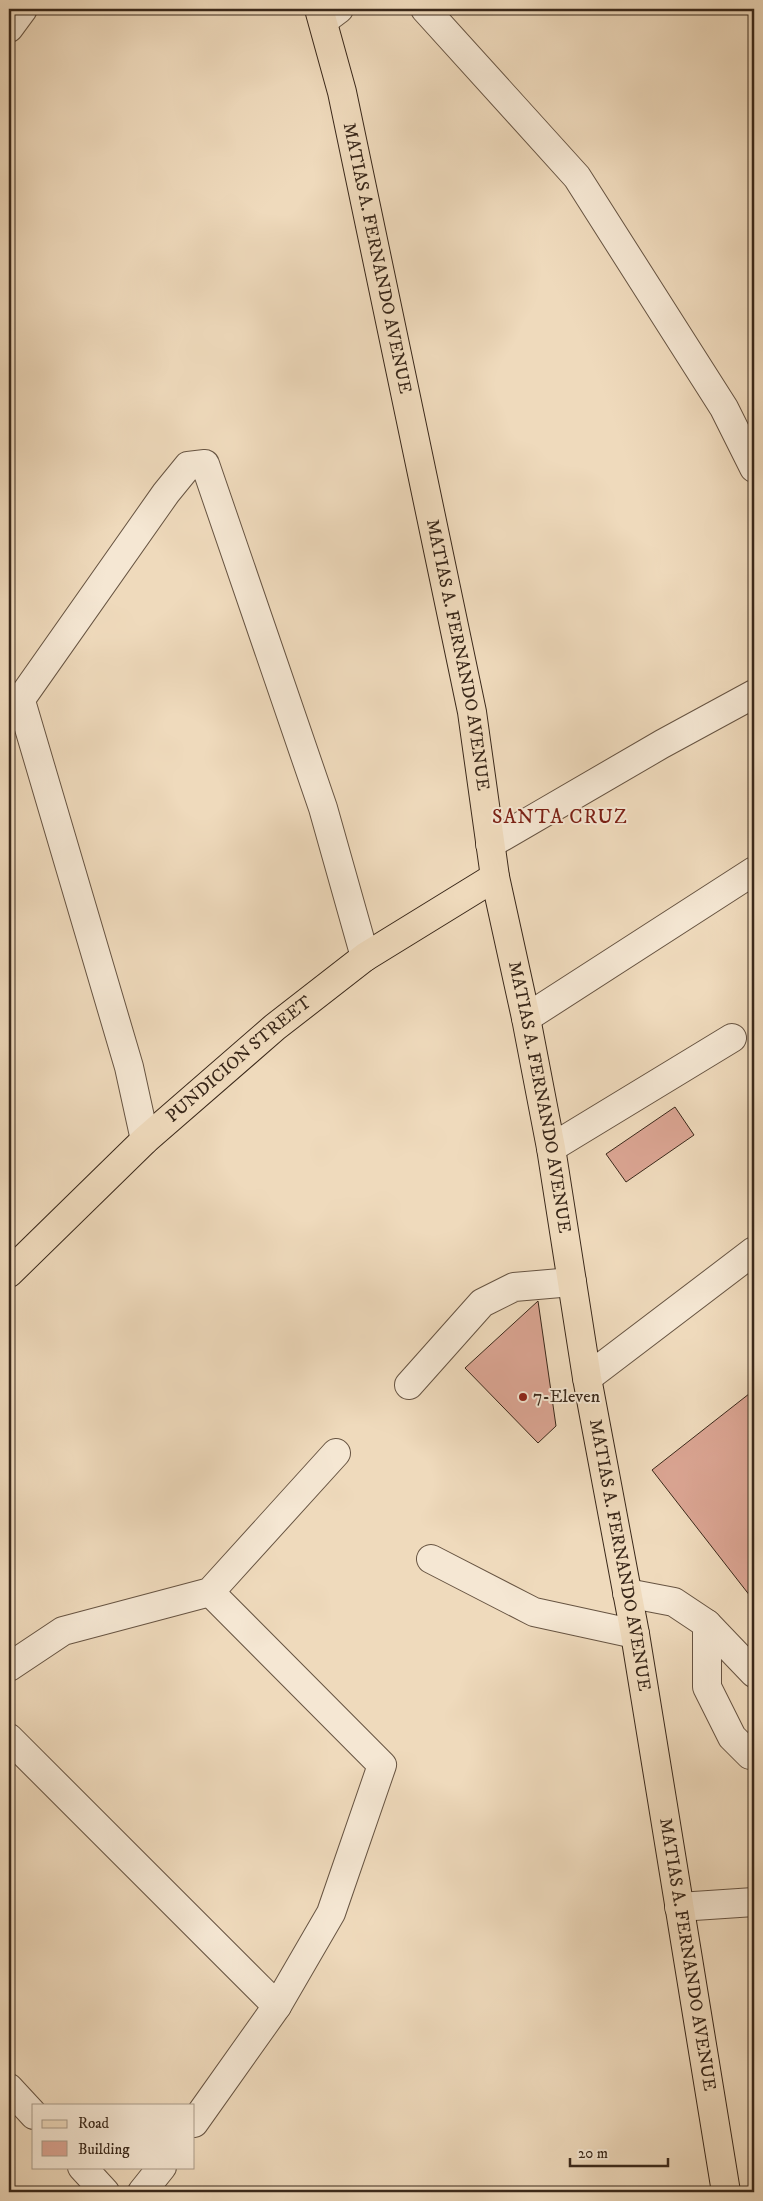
<svg xmlns="http://www.w3.org/2000/svg" width="763" height="2201" font-family="'IM FELL DW Pica',serif">
  <rect width="100%" height="100%" fill="#efdabc"/>
  <filter id="stains"><feTurbulence type="fractalNoise" baseFrequency=".004" numOctaves="4"/><feColorMatrix values="0 0 0 0 .2 0 0 0 0 .09 0 0 0 0 .02 0 0 0 .5 -.17"/></filter>
  <radialGradient id="worn" r=".72"><stop offset=".6" stop-color="#630" stop-opacity="0"/><stop offset="1" stop-color="#630" stop-opacity=".3"/></radialGradient>
  <!-- building -->
  <g fill="#dba593" stroke="#3a281a">
    <polygon points="675,1107 694,1135 626,1182 606,1154"/>
    <polygon points="538,1301 556,1426 538,1443 465,1368"/>
    <polygon points="754,1390 754,1601 652,1470"/>
  </g>
  <g fill="none" stroke-linecap="round" stroke-linejoin="round">
    <defs>
      <g id="minor">
        <polyline points="425,9 577,177 724,408 754,468"/>
        <polyline points="323,21 339,9"/>
        <polyline points="9,28 23,9"/>
        <polyline points="21,701 129,1067 145,1140"/>
        <polyline points="9,716 166,493 188,466 205,464 323,808 365,957"/>
        <polyline points="490,844 662,744 754,694"/>
        <polyline points="526,1018 754,871"/>
        <polyline points="551,1148 732,1038"/>
        <polyline points="587,1378 754,1251"/>
        <polyline points="409,1385 482,1303 514,1287 572,1282"/>
        <polyline points="431,1559 534,1612 635,1634"/>
        <polyline points="627,1593 674,1602 707,1624 754,1673"/>
        <polyline points="707,1624 707,1687 732,1737 750,1755 754,1751"/>
        <polyline points="9,1667 63,1631 210,1592 336,1453"/>
        <polyline points="9,1738 277,2006"/>
        <polyline points="679,1907 754,1902"/>
        <polyline points="9,2088 34,2115"/>
        <polyline points="194,2123 277,2006 331,1913 382,1765 210,1592"/>
        <polyline points="82,2167 105,2192"/>
        <polyline points="142,2192 162,2167"/>
      </g>
      <g id="major">
        <path id="s1" d="M319,9L342,92L472,712L495,877L526,1018L551,1148L587,1378L635,1634L726,2192"/>
        <path id="s2" d="M9,1273L145,1140L275,1027L365,957L495,877"/>
      </g>
    </defs>
    <!-- minor casing -->
    <use href="#minor" stroke="#675442" stroke-width="30"/>
    <!-- major casing -->
    <use href="#major" stroke="#3a281a" stroke-width="30"/>
    <!-- minor -->
    <use href="#minor" stroke="#f5e7d3" stroke-width="28"/>
    <!-- major -->
    <use href="#major" stroke="#efdabc" stroke-width="28"/>
  </g>
  <!-- markers -->
  <circle fill="#8f2418" stroke="#f5e7d3" stroke-width="2" cx="523" cy="1397" r="5"/>
  <g text-anchor="middle" dominant-baseline="central" stroke-width="4" stroke-linejoin="round" paint-order="stroke">
    <!-- street labels -->
    <g font-size="18" fill="#3a281a" stroke="#f5e7d3">
      <text stroke="none"><textPath href="#s1" startOffset="256">MATIAS A. FERNANDO AVENUE</textPath></text>
      <text stroke="none"><textPath href="#s1" startOffset="661">MATIAS A. FERNANDO AVENUE</textPath></text>
      <text stroke="none"><textPath href="#s2" startOffset="314">PUNDICION STREET</textPath></text>
      <text stroke="none"><textPath href="#s1" startOffset="1111">MATIAS A. FERNANDO AVENUE</textPath></text>
      <text stroke="none"><textPath href="#s1" startOffset="1576">MATIAS A. FERNANDO AVENUE</textPath></text>
      <text stroke="none"><textPath href="#s1" startOffset="1981">MATIAS A. FERNANDO AVENUE</textPath></text>
    </g>
    <!-- poi labels -->
    <g font-size="18" fill="#3a281a" stroke="#f5e7d3" text-anchor="start">
      <text x="533" y="1397">7-Eleven</text>
    </g>
    <!-- quarter labels -->
    <g font-size="20" letter-spacing="1" fill="#7a1f14" stroke="#f5e7d3">
      <text x="560" y="817">SANTA CRUZ</text>
    </g>
  </g>
  <!-- margin -->
  <rect width="763" height="2201" fill="none" stroke="#efdabc" stroke-width="30"/>
  <rect x="10" y="10" width="743" height="2181" fill="none" stroke="#3a281a" stroke-width="2.5"/>
  <rect x="15" y="15" width="733" height="2171" fill="none" stroke="#3a281a"/>
  <!-- legend -->
  <rect x="32" y="2104" width="162" height="65" fill="#f5e7d3" stroke="#aa9b89"/>
  <rect x="42" y="2120" width="25" height="8" fill="#efdabc" stroke="#aa9b89"/>
  <text x="78" y="2128" font-size="15" fill="#3a281a">Road</text>
  <rect x="42" y="2141" width="25" height="15" fill="#dba593" stroke="#aa9b89"/>
  <text x="78" y="2154" font-size="15" fill="#3a281a">Building</text>
  <!-- scale -->
  <path d="M570 2158v8h98v-8" fill="none" stroke="#3a281a" stroke-width="2.5"/>
  <text x="578" y="2158" font-size="15" fill="#3a281a" stroke="#f5e7d3" stroke-width="4" paint-order="stroke">20 m</text>
  <rect width="100%" height="100%" filter="url(#stains)"/>
  <rect width="100%" height="100%" fill="url(#worn)"/>
</svg>
